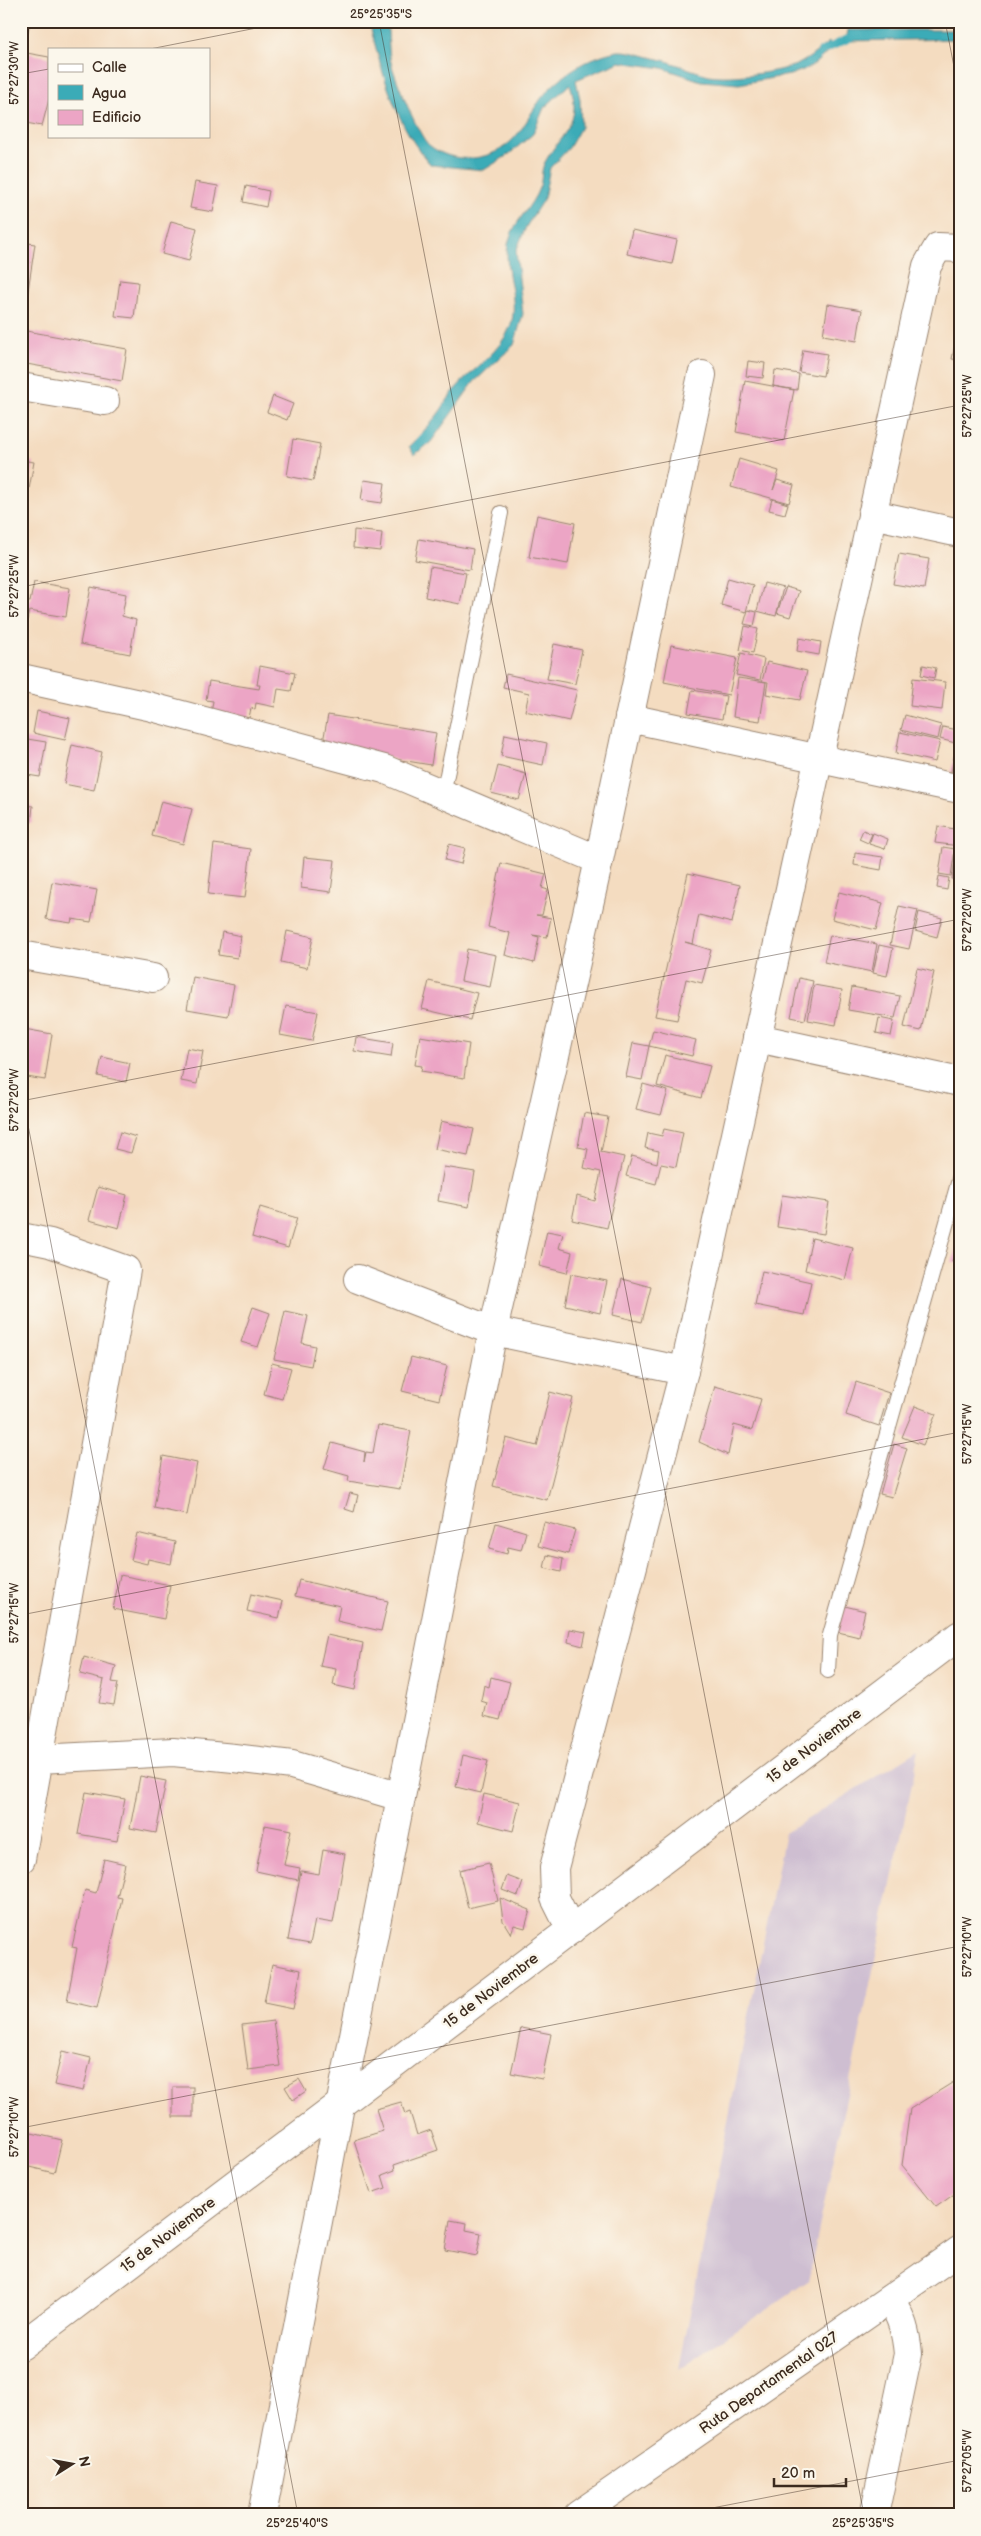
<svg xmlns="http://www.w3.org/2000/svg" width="981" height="2536" font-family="'Balsamiq Sans',sans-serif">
  <rect width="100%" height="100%" fill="#fbf7ec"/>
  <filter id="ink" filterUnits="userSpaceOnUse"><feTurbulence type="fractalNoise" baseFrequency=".02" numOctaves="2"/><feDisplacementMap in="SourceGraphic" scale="10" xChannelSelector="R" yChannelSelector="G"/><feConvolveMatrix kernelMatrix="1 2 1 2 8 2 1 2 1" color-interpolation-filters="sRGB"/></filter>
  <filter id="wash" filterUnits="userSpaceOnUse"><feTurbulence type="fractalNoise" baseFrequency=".0096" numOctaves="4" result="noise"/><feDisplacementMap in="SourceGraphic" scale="20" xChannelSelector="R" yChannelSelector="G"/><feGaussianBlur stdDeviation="1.12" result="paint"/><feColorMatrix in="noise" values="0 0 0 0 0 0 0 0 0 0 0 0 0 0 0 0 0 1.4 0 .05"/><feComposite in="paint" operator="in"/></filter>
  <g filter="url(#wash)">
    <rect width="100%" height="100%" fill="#f4dcc0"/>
    <!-- industrial -->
    <polygon fill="#cebed1" points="919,1750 808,2281 679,2369 785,1833"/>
    <!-- water -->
    <g fill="#3babb7" stroke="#3b6a6a">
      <path d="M369,21H387C389,35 388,53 392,66C396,80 419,137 429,145C452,164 487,162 509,143C523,131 529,115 540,100C558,76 588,56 618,51C630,50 647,57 659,59C676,63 692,71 709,75C728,79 786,72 802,62C812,57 820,48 829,42L831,49L811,67L790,75L739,84L701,81L662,68L620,62L576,80L580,99L581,127L569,148L550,168L544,198L526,227L516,251L523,314L514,345L474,382L431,442L414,455L409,446C418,437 427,428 435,418C443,408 449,396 457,387C474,368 500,352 510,327C521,298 501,269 509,240C515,220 532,207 539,188C543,179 540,171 545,162C562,131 583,125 570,84L544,108L533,134L508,155L484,170L431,165C396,127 381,70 369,21Z"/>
      <polygon points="848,30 960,30 960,39 846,41"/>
    </g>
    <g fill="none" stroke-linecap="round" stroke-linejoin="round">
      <!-- stream -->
      <polyline stroke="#3babb7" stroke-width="8" points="822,51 854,36"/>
    </g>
    <g id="blocks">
      <!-- building -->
      <g fill="#eca5c5">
        <polygon points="21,21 30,21 27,37 21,36"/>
        <polygon points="21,52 49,57 49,99 42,126 21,122"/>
        <polygon points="195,182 218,186 213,212 190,208"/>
        <polygon points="246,186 269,191 266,207 243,202"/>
        <polygon points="171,221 197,228 189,261 162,254"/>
        <polygon points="632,230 677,240 672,264 627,254"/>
        <polygon points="21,242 35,244 24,317 21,317"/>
        <polygon points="120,280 138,282 134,318 115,316"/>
        <polygon points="828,304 862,310 857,341 823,335"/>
        <polygon points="21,330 127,349 122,381 21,363"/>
        <polygon points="958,331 960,331 960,360 952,359"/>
        <polygon points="803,350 827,354 823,376 799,372"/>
        <polygon points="748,361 765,363 763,378 746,376"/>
        <polygon points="775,370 799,374 797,390 773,386"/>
        <polygon points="745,381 794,390 784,441 736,432"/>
        <polygon points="273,396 293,404 287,420 267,412"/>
        <polygon points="293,439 320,444 313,481 287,476"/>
        <polygon points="739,459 779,471 773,490 777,480 794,485 789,503 731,487"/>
        <polygon points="21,460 34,462 29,489 21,487"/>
        <polygon points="364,480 385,483 382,503 361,500"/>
        <polygon points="772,499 788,504 785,514 769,510"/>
        <polygon points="537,515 575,523 568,564 529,557"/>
        <polygon points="354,530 382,533 380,551 353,548"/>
        <polygon points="419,539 473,549 470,570 415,560"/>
        <polygon points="899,554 929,559 924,589 893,584"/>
        <polygon points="430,567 466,573 460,604 425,597"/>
        <polygon points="728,578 753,585 746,612 721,605"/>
        <polygon points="34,582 70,588 66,617 29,611 23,639 21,638 21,601 30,602"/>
        <polygon points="764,583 783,588 776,616 757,611"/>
        <polygon points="91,587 126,594 122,616 136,620 130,654 80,644"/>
        <polygon points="786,587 799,591 790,617 777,613"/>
        <polygon points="748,610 757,612 754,626 744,624"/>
        <polygon points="745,626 758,629 753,653 740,650"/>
        <polygon points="799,638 821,642 819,655 797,651"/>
        <polygon points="554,644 582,650 575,684 547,679"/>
        <polygon points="671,645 737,658 729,695 664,682"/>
        <polygon points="741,653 764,659 760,680 736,675"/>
        <polygon points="767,662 807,671 800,700 766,694 768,682 762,681"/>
        <polygon points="923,665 936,668 934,678 921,675"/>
        <polygon points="260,666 295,673 291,691 278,689 275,707 256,703 255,709 251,708 246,733 209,726 213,701 206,700 209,681 259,689 260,685 257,685"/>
        <polygon points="506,674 577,690 569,721 525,711 529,693 503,687"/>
        <polygon points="738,678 766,682 760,721 733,717"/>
        <polygon points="913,678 945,682 942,710 910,706"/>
        <polygon points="692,690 726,696 722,719 688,713"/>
        <polygon points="37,711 70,718 65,740 33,733"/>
        <polygon points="328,715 436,733 431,765 322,747"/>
        <polygon points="905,715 941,725 938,739 901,730"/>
        <polygon points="943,727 958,730 955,743 940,739"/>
        <polygon points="900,732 940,741 935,762 896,753"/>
        <polygon points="505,734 547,743 543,765 501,756"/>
        <polygon points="959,734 960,734 960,773 951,772"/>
        <polygon points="21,738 46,742 40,777 21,774"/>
        <polygon points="72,745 102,752 94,790 64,784"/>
        <polygon points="498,766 526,774 519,800 491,793"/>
        <polygon points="161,801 192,809 183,844 152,836"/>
        <polygon points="21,805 33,806 31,823 21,821"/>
        <polygon points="938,826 960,830 960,846 935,843"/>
        <polygon points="863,830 872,834 868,843 859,839"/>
        <polygon points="873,833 888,839 885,849 869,844"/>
        <polygon points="214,844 251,849 245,898 208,894"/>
        <polygon points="449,844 465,848 461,864 445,860"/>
        <polygon points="943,847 955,849 951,876 939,874"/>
        <polygon points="957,848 960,848 960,880 952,879"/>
        <polygon points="855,853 883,857 881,870 854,865"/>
        <polygon points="304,857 335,860 331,892 301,888"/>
        <polygon points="501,863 546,874 542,888 548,890 542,915 536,915 551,918 547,937 532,935 539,937 534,963 505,955 510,933 488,927"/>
        <polygon points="688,873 740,885 732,923 699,915 693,944 685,942 711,950 702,983 686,979 677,1020 655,1016"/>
        <polygon points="939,876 949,878 947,890 937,888"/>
        <polygon points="52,882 97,890 91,922 72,919 71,923 46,919"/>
        <polygon points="839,892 883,903 876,930 832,919"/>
        <polygon points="899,906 918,910 909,949 890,945"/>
        <polygon points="919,912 942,918 937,937 915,931"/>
        <polygon points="287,931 313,937 307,968 281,962"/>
        <polygon points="222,932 241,936 237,958 218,955"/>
        <polygon points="830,935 877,944 872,972 824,962"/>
        <polygon points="879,945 893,948 887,976 873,973"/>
        <polygon points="467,949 496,955 490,987 461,981"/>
        <polygon points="917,968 934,972 921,1031 904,1027"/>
        <polygon points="193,977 234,985 228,1016 187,1009"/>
        <polygon points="799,978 813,981 805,1020 791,1017"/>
        <polygon points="429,981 477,993 470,1020 422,1009"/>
        <polygon points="814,985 842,990 836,1025 808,1020"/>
        <polygon points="852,987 900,996 895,1018 848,1010"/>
        <polygon points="286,1006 318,1012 312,1041 280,1035"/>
        <polygon points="879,1018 894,1021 891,1036 876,1033"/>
        <polygon points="24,1029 52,1034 45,1080 21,1076 21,1046"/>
        <polygon points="653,1030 696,1040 692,1056 649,1046 642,1080 626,1077 633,1043 649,1046"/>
        <polygon points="420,1036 469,1044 464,1078 421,1071 422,1066 415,1065"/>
        <polygon points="356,1037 393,1043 391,1057 354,1051"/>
        <polygon points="187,1048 203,1051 197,1084 181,1081"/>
        <polygon points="665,1055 710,1066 701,1098 657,1086"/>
        <polygon points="102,1057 130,1063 126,1082 98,1076"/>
        <polygon points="643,1084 668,1091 661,1115 636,1109"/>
        <polygon points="584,1113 608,1117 601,1152 624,1157 607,1228 572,1220 577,1196 595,1201 601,1172 584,1168 588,1149 578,1147"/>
        <polygon points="441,1121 474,1129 468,1156 435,1149"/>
        <polygon points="664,1129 683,1133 676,1167 661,1164 656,1184 626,1176 632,1156 657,1163 659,1151 645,1148 648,1133 662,1136"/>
        <polygon points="120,1132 136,1137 131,1153 115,1149"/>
        <polygon points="444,1167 475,1172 469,1207 438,1201"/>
        <polygon points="98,1187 127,1195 119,1228 89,1220"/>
        <polygon points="782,1195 829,1202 824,1234 777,1227"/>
        <polygon points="260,1207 297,1218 288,1248 252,1237"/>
        <polygon points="547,1231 563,1234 559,1248 572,1252 567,1273 539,1266"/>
        <polygon points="812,1238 853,1248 845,1280 805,1270"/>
        <polygon points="959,1238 960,1238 960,1264 952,1262"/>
        <polygon points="762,1271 811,1282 804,1315 755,1305"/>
        <polygon points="571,1274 607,1281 600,1313 565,1305"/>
        <polygon points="622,1279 651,1287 642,1322 613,1315"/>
        <polygon points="253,1307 270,1313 258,1347 241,1342"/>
        <polygon points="285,1311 308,1316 302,1343 315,1346 311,1366 274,1359"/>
        <polygon points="411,1357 447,1366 439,1400 402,1391"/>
        <polygon points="272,1363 291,1368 282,1399 264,1394"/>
        <polygon points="856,1382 889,1393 879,1426 846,1415"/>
        <polygon points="715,1386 761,1399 752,1430 734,1425 728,1455 699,1442"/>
        <polygon points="550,1392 573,1398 547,1500 493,1486 506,1438 537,1446"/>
        <polygon points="915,1406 936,1414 923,1445 902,1437"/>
        <polygon points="378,1425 411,1431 400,1489 348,1481 349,1476 324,1469 332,1443 365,1452 364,1462 366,1452 373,1453"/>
        <polygon points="894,1444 907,1448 892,1497 880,1494"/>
        <polygon points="163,1456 197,1463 187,1515 154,1508"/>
        <polygon points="350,1493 358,1495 354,1512 345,1509"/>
        <polygon points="544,1522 575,1530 568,1554 538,1546"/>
        <polygon points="496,1523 526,1532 521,1550 508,1547 507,1554 489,1549"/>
        <polygon points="137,1533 175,1542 171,1564 148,1559 147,1564 131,1560"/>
        <polygon points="547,1555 563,1559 561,1572 544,1568"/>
        <polygon points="120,1575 170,1585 164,1619 113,1609"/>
        <polygon points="299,1580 388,1601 381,1631 337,1621 340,1606 295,1596"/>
        <polygon points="251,1594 283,1601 279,1618 247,1611"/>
        <polygon points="841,1605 865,1611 859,1637 834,1631"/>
        <polygon points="570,1629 586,1632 583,1646 568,1642"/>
        <polygon points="327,1635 363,1643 355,1690 333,1685 336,1669 320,1666"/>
        <polygon points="84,1657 116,1666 112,1682 118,1683 114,1705 99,1703 104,1680 80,1674"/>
        <polygon points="491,1677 510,1682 500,1720 484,1716 487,1703 481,1701 484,1685 489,1687"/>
        <polygon points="463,1755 488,1761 481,1793 456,1787"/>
        <polygon points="140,1776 166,1781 156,1833 130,1828"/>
        <polygon points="86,1792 125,1799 117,1841 78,1834"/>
        <polygon points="484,1794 520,1802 513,1831 478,1822"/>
        <polygon points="265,1825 291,1830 284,1865 300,1868 298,1880 256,1871"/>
        <polygon points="323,1850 345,1854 333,1923 315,1920 310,1944 288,1940 301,1871 319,1874"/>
        <polygon points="104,1859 125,1864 117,1897 122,1898 97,2008 67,2001 77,1948 72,1947 85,1890 96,1893"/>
        <polygon points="489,1863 498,1901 468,1908 459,1870"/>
        <polygon points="507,1876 523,1882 518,1896 502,1890"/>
        <polygon points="500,1898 530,1910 525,1928 514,1925 511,1934 503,1921"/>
        <polygon points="272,1964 301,1970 293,2009 264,2003"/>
        <polygon points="273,2021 280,2066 248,2070 242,2025"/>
        <polygon points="521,2028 551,2034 542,2079 511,2073"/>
        <polygon points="62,2051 91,2058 83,2091 54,2085"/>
        <polygon points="960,2078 960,2190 936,2207 902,2165 910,2109"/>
        <polygon points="299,2079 306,2091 293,2100 285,2087"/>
        <rect x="173" y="2087" width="20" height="30"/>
        <polygon points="401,2102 405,2114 410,2112 417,2135 431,2130 438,2150 394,2165 395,2170 382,2175 386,2188 371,2193 354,2140 383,2131 376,2109"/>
        <polygon points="23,2131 62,2140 54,2173 21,2165"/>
        <polygon points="450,2220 467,2223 466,2230 481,2233 477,2256 445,2250"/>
      </g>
    </g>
  </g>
  <g filter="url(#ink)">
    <use href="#blocks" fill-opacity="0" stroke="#98836f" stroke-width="1"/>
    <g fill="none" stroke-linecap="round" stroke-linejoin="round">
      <defs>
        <g id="service">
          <polyline points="443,794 501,513"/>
          <polyline points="828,1671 830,1635 960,1176"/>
        </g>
        <g id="minor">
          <polyline points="21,387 105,401"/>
          <polyline points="872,514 960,533"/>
          <polyline points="21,678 148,706 384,769 599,860"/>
          <polyline points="629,718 960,789"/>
          <polyline points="21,955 153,978"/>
          <polyline points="757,1038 960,1082"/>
          <polyline points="21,1237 50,1243 126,1270 21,1859"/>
          <polyline points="358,1279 493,1331 684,1371"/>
          <polyline points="39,1759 173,1752 234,1758 292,1765 401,1797"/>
          <polyline points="571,1930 555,1898 554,1868 684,1371 927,266 938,247 960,248"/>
          <polyline points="262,2515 340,2106 493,1331 599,860 702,375"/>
          <path d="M874,2515L908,2354C906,2332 902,2318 890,2299"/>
        </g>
        <polyline id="tertiary" points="21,2346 960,1635"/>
        <polyline id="primary" points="578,2515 960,2250"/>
      </defs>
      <!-- service casing -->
      <use href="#service" stroke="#98836f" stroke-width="16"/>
      <!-- minor casing -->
      <use href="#minor" stroke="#98836f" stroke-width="30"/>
      <!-- tertiary casing -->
      <use href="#tertiary" stroke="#98836f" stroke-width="30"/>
      <!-- primary casing -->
      <use href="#primary" stroke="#98836f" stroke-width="30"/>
      <!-- service -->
      <use href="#service" stroke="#fff" stroke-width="14"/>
      <!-- minor -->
      <use href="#minor" stroke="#fff" stroke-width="28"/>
      <!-- tertiary -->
      <use href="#tertiary" stroke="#fff" stroke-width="28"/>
      <!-- primary -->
      <use href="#primary" stroke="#fff" stroke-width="28"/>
    </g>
  </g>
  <!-- ticks -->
  <path fill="none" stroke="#3b2a1e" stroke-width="1" stroke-opacity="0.45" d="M379,21L864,2515M945,21L960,97M150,49L292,21M21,74L49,69M21,587L960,405M21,1089L298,2515M21,1101L960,919M21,1615L960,1432M21,2128L960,1946M676,2515L960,2460"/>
  <g text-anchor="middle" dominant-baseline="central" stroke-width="5" stroke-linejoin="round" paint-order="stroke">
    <!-- street labels -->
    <g font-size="15" fill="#3b2a1e" stroke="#fbf7ec">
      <text transform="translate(814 1746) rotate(-37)">15 de Noviembre</text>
      <text transform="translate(491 1991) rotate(-37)">15 de Noviembre</text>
      <text transform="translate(168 2235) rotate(-37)">15 de Noviembre</text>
      <text transform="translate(769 2383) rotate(-35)">Ruta Departamental 027</text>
    </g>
  </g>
  <!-- margin -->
  <rect width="981" height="2536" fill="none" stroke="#fbf7ec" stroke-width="55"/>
  <!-- legend -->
  <rect x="48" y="48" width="162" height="90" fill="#fbf7ec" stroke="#aea59a"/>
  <rect x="58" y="64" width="25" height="8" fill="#ffffff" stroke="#aea59a"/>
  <text x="92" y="72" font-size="15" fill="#3b2a1e">Calle</text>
  <rect x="58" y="85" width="25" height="15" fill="#3babb7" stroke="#aea59a"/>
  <text x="92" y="98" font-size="15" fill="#3b2a1e">Agua</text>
  <rect x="58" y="110" width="25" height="15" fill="#eca5c5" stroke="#aea59a"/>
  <text x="92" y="122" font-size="15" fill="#3b2a1e">Edificio</text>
  <!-- north arrow -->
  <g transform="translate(72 2464) rotate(79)" stroke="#fbf7ec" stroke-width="4" paint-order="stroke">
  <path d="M0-4L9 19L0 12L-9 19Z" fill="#3b2a1e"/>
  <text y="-8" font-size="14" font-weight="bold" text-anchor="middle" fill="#3b2a1e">N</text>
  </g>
  <!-- scale -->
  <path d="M774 2478v8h72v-8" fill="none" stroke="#3b2a1e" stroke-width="2.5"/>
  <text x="781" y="2478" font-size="15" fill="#3b2a1e" stroke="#fbf7ec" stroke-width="4" paint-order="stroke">20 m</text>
  <rect x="28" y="28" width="926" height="2480" fill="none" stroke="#3b2a1e" stroke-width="2"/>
  <g font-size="12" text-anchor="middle" fill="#3b2a1e">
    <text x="381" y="18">25°25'35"S</text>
    <text transform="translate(14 73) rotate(-90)" y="4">57°27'30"W</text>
    <text transform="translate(967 406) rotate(-90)" y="4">57°27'25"W</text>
    <text transform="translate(14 586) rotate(-90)" y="4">57°27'25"W</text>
    <text transform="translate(967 920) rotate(-90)" y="4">57°27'20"W</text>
    <text transform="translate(14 1100) rotate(-90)" y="4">57°27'20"W</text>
    <text transform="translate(967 1434) rotate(-90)" y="4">57°27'15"W</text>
    <text transform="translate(14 1613) rotate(-90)" y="4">57°27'15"W</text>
    <text transform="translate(967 1947) rotate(-90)" y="4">57°27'10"W</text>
    <text transform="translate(14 2127) rotate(-90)" y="4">57°27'10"W</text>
    <text transform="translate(967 2461) rotate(-90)" y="4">57°27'05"W</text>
    <text x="297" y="2527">25°25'40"S</text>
    <text x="863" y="2527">25°25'35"S</text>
  </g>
</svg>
